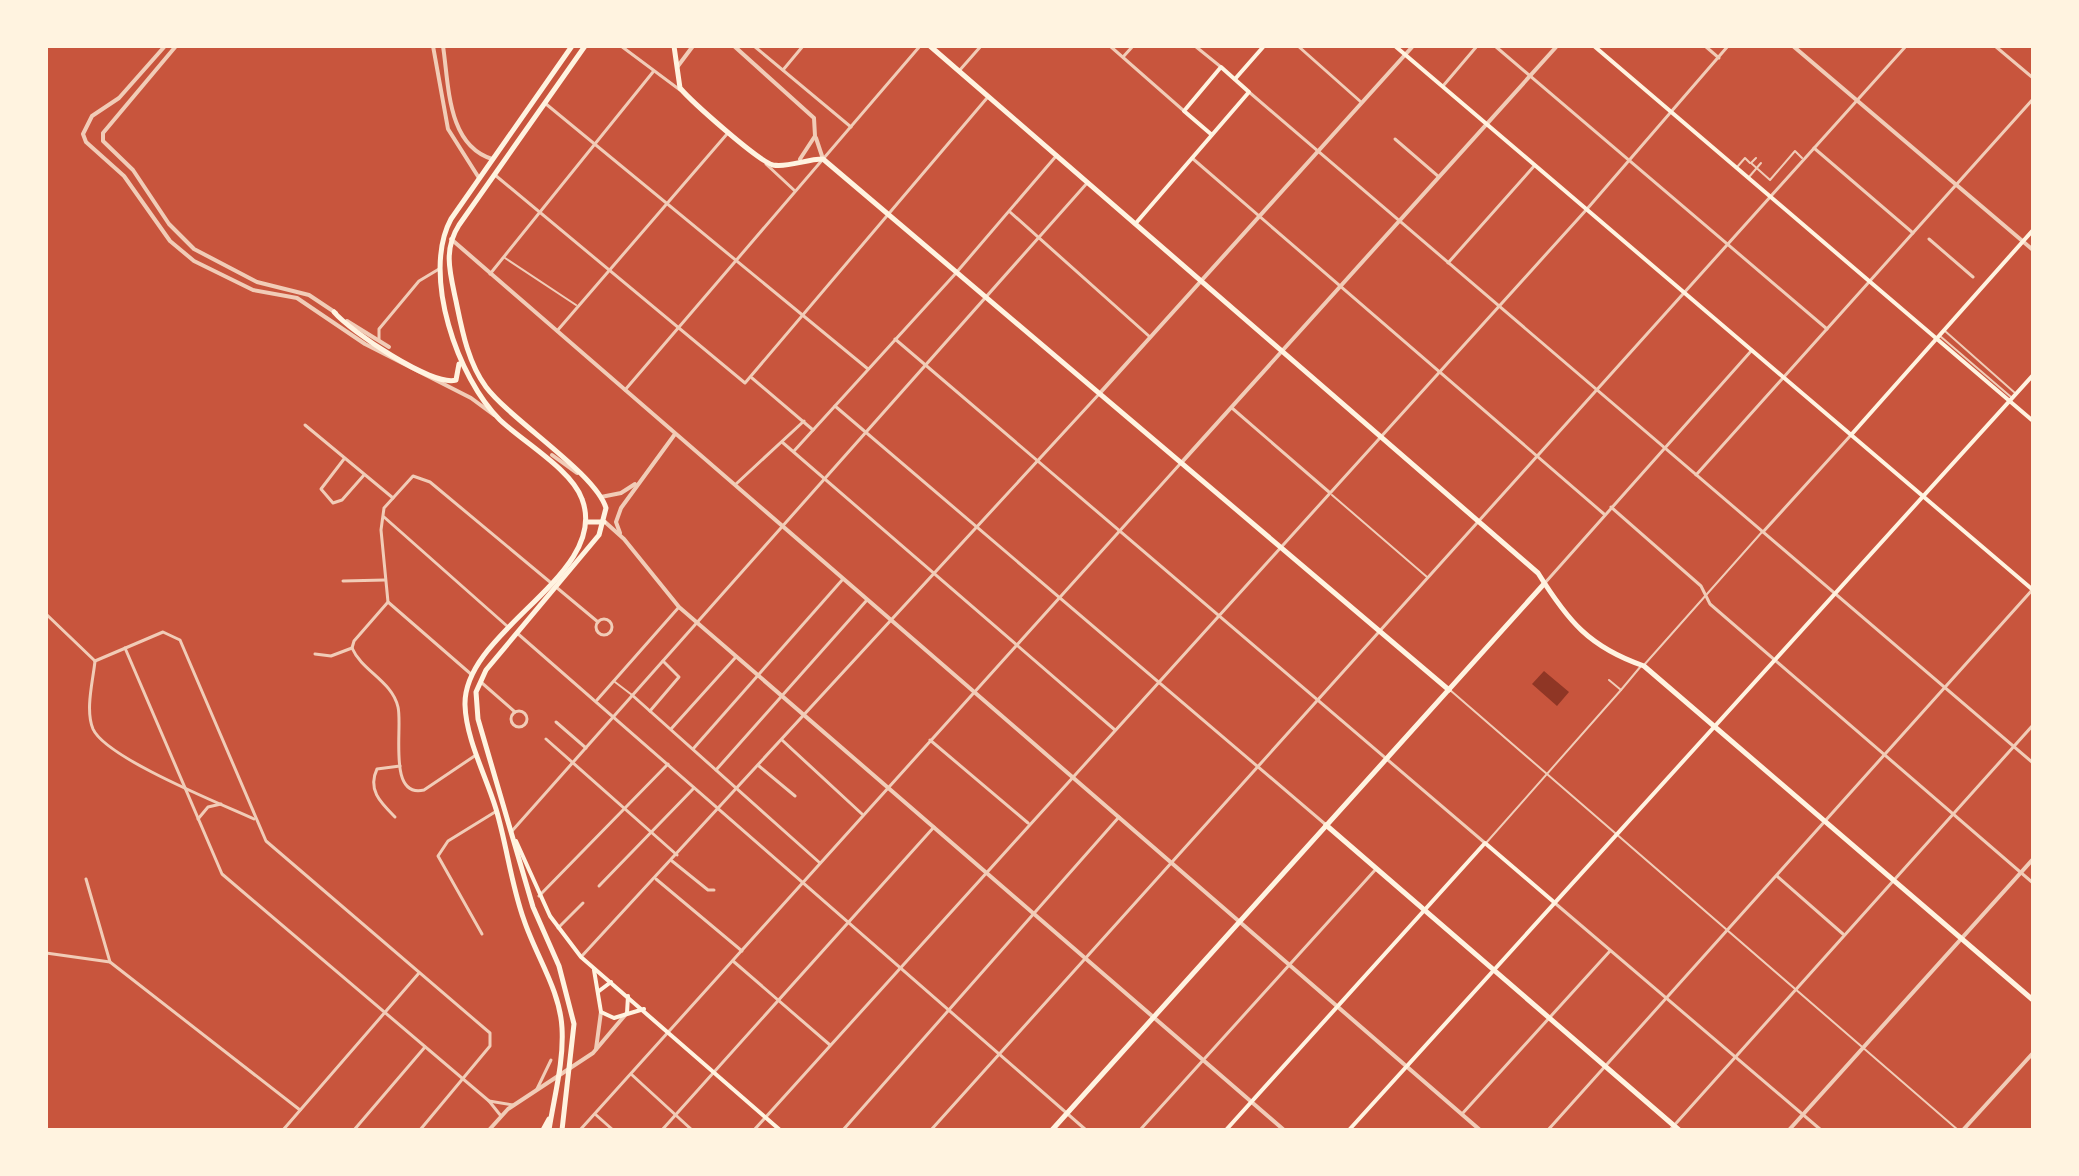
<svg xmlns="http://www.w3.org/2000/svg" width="2079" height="1176" font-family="'Open Sans',sans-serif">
  <rect width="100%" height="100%" fill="#c8553d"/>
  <!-- water -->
  <polygon fill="#8f3625" points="1544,671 1569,692 1557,706 1532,684"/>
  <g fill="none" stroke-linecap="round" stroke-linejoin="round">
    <!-- service -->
    <g stroke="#f1ccb7" stroke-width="2">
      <polyline points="505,258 576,305"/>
      <polyline points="1945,331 2015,393"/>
      <polyline points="1940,336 2011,397"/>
      <polyline points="1332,495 1427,577"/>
      <polyline points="1609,680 1621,690 1641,666"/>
    </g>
    <!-- pedestrian -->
    <g stroke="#f1ccb7" stroke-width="2">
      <polyline points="1756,158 1751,163 1770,180 1795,151 1802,158"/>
      <polyline points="1738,166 1745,158 1750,163"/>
      <polyline points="1749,177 1761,163"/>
      <polyline points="1644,665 1762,532"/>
      <polyline points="615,682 632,695"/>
      <polyline points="1450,690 1958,1130"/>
      <polyline points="1486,843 1621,690"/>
    </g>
    <!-- minor -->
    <g stroke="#f1ccb7" stroke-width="3">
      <polyline points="621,46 680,90"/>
      <polyline points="754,46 851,127"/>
      <polyline points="1110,46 1184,111"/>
      <polyline points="1195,46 1221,67"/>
      <polyline points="1298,46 1361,102"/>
      <polyline points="1495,46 1827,329"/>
      <polyline points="1705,46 1719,58"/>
      <polyline points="1995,46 2033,78"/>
      <polyline points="1123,57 1133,46"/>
      <polyline points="783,70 803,46"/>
      <polyline points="959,71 981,46"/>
      <polyline points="1443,86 1477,46"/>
      <polyline points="1249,92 2033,763"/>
      <polyline points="546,104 868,369"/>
      <polyline points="1395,139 1439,177"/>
      <polyline points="1814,148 1913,233"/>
      <polyline points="1192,158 1604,514"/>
      <polyline points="766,164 795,191"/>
      <polyline points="495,175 745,383 987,98"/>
      <polyline points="1010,212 1150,337"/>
      <polyline points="1929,239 1973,277"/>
      <polyline points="1448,263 1535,165"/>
      <polyline points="490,274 653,72"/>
      <polyline points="557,331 727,134"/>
      <polyline points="379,339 379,329 419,281 439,269"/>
      <polyline points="895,339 1485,843"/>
      <polyline points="752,378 813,430"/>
      <polyline points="625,390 920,46"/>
      <polyline points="835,406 1325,824"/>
      <polyline points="1232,408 1329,492"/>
      <polyline points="305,425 393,498"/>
      <polyline points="782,442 1115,730"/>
      <polyline points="794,451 956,273 1057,155"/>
      <polyline points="344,459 321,489 333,503 342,500 364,475"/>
      <polyline points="1696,475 2033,99"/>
      <polyline points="736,484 804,421"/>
      <polyline points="1611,507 1701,586 1710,604 2033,883"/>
      <polyline points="384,517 507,626"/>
      <polyline points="1763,532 1851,435"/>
      <polyline points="343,581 385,580"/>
      <polyline points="1544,584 1752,350"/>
      <polyline points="556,587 598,622"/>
      <polyline points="388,602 472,675"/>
      <polyline points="46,614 95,661"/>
      <circle cx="604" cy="627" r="8"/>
      <polyline points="517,633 1086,1130"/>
      <polyline points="125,648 222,874 489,1101 501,1116"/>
      <polyline points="352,648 354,641 388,602 381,530 384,508 413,476 430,482 550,582"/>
      <path d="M352,648C362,671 392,681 398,707C403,727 387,799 424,790L476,755"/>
      <polyline points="315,654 331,656 352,648"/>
      <polyline points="95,661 163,632 180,640 266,841 490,1033 490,1046 420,1130"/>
      <path d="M95,661C93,681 85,710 93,729C106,758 221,804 254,819"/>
      <polyline points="482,683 515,712"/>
      <polyline points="632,695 820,863"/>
      <polyline points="597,700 679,607"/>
      <circle cx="519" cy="719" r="8"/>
      <polyline points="650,711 679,677 663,661"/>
      <polyline points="556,722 586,748"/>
      <polyline points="671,729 735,658"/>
      <polyline points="546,739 677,855"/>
      <polyline points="782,740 862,814"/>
      <polyline points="930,740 1028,823"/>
      <polyline points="693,749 843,579"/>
      <polyline points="759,766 795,796"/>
      <polyline points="716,770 867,600"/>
      <path d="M395,817C381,803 367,790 377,769L400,766"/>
      <polyline points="198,819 208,807 221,804"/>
      <polyline points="512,831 1088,182"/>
      <polyline points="672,861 708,890 714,890"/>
      <polyline points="1777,876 1843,934"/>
      <polyline points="86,879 110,962 300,1110"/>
      <polyline points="656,879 742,951"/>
      <polyline points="599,886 694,788"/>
      <polyline points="539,896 668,764"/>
      <polyline points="1556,904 1821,1130"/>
      <polyline points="558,928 583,903"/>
      <polyline points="482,934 438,856 448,841 495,812"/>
      <polyline points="46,953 110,962"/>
      <polyline points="581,957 1100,393"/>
      <polyline points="733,961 830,1045"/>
      <polyline points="631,1074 692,1130"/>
      <polyline points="537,1089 551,1060"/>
      <polyline points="489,1101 513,1105"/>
      <polyline points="595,1114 613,1130"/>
      <polyline points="1462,1114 1610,951"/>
      <polyline points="283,1130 419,973"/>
      <polyline points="354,1130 425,1047"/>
      <polyline points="580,1130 1180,464"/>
      <polyline points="662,1130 934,827"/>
      <polyline points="754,1130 1587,209 1728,46"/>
      <polyline points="843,1130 1119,817"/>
      <polyline points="931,1130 1906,46"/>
      <polyline points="1140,1130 1376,869"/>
      <polyline points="1548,1130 2033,589"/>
      <polyline points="1670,1130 2033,725"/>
    </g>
    <!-- tertiary -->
    <g stroke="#f1ccb7" stroke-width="4">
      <polyline points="165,46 119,98 92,116 83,134 86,142 124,176 170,241 194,261 253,290 297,298 365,344 471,398 494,415"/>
      <polyline points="176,46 103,133 103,141 133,170 169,224 194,249 257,282 309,295 336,313"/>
      <polyline points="433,46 448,129 479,178"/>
      <path d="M443,46C449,85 447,145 492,159"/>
      <polyline points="734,46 814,118 815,136 800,159"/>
      <polyline points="1793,46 2033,250"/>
      <polyline points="678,66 693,46"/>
      <polyline points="816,138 823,159"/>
      <polyline points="451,239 1480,1130"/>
      <polyline points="347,321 389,347"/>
      <polyline points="1100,393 1413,46"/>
      <polyline points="552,455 577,473"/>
      <polyline points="1182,462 1557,46"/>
      <polyline points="601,497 621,493 635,484"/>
      <polyline points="605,522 624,539 679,607 1284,1130"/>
      <polyline points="620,533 616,522 621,508 675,434"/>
      <polyline points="596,1049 601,1012"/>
      <polyline points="489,1130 508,1109 593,1053 626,1014"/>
      <polyline points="1789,1130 2033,859"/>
      <polyline points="1963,1130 2033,1053"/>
    </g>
    <!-- secondary -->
    <g stroke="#fff3e0" stroke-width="4">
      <polyline points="1395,46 2033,590"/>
      <polyline points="1594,46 2033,421"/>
      <polyline points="1235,79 1264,46"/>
      <polyline points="1136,223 1249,92 1221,67 1184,111 1212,135"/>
      <polyline points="1851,435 2033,230"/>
      <polyline points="516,841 550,916 581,957 780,1130"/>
      <polyline points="594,970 601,1012 614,1018 644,1009"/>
      <polyline points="599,991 611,982"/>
      <polyline points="627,1013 628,996"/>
      <polyline points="1226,1130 1485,843 1555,903"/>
      <polyline points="1349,1130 2033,375"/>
    </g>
    <!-- primary -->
    <g stroke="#fff3e0" stroke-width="5">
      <path d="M674,46L680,88C692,102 758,161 773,165C788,168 806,159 823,159L1449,690"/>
      <path d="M930,46L1538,573C1568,621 1589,647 1644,666L2033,1000"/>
      <polyline points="1326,825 1679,1130"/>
      <polyline points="1052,1130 1543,585"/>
    </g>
    <!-- trunk -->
    <g stroke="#fff3e0" stroke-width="5">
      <path d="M334,312C350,331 432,387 456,380L459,364"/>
      <polyline points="586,522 604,522"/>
      <polyline points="543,1130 549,1119"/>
      <path d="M549,1130C554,1097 564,1062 562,1028C560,990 536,956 524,920C511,884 507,846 496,809C486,776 466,739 465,705C463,630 611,575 582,499C572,470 522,441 500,420C458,379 421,274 451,219L572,46"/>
      <path d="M562,1130L574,1024L559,966L533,907L478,719L476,692L486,670L599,535L606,508C595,473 512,421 486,387C468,363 462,330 456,301C450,273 443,250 459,225L585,46"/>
    </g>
  </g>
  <!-- border -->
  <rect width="2079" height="1176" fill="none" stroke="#fff3e0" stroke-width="96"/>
</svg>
